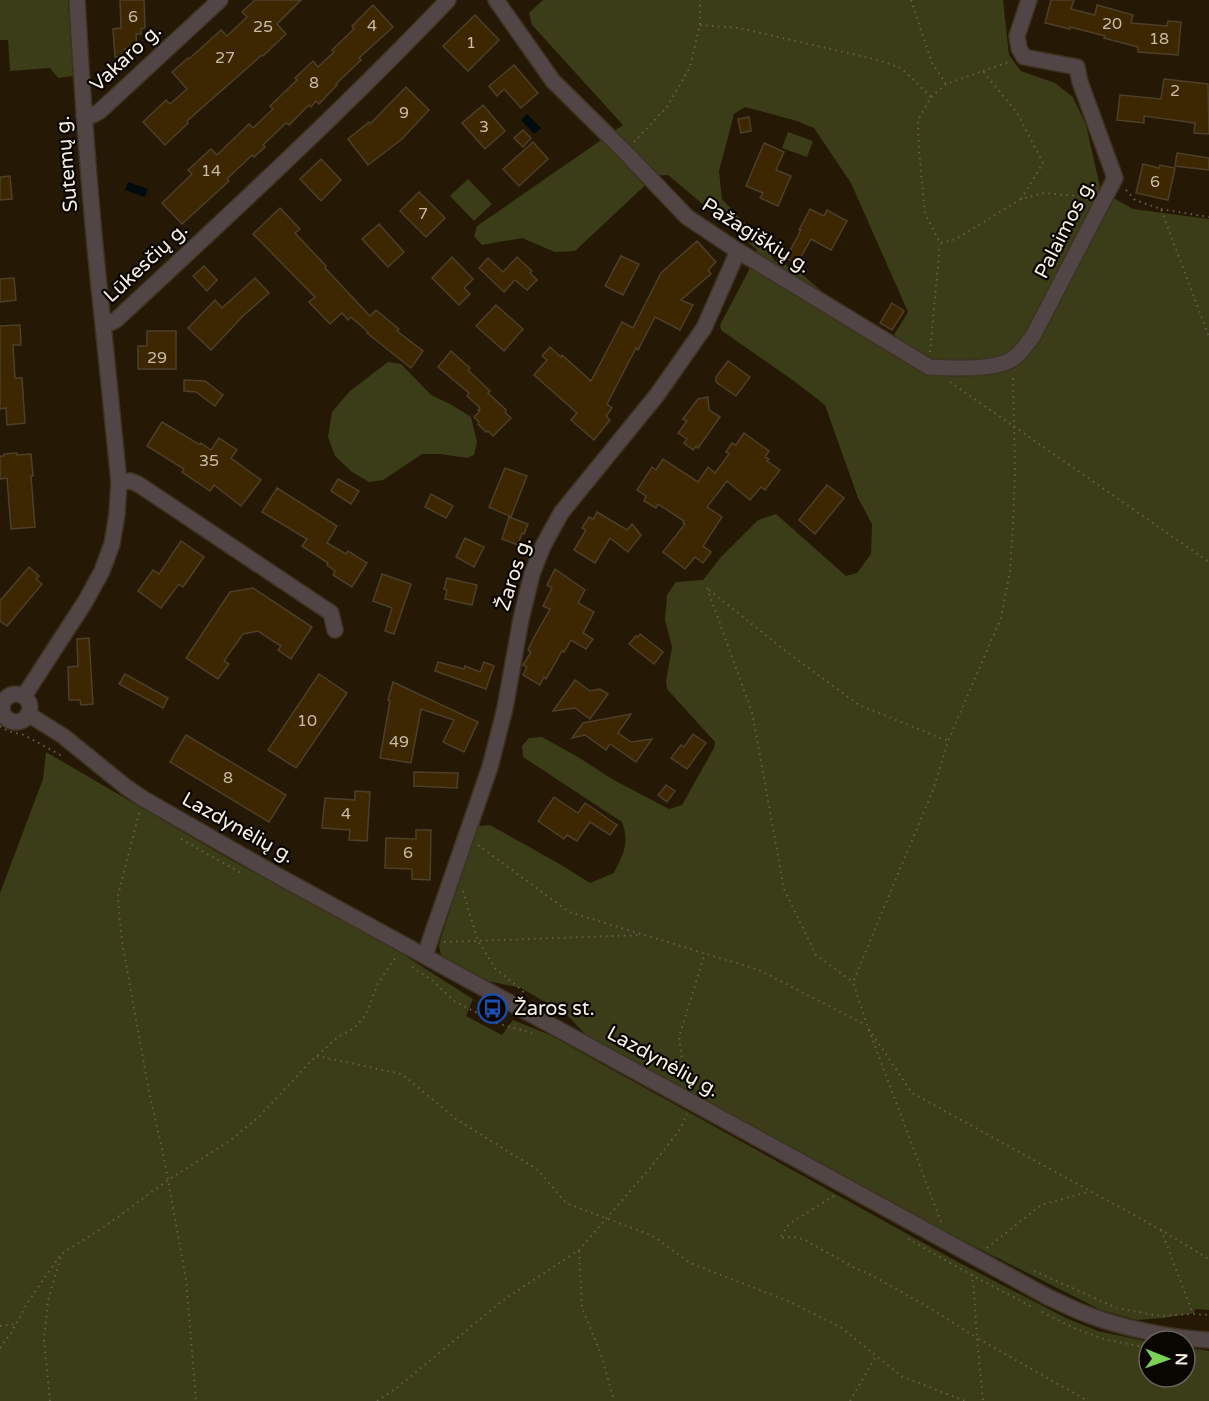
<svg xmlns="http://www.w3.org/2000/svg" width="1209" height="1401" font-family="'Varela Round',sans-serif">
  <rect width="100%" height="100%" fill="#251805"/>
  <!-- green -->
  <g fill="#3a3d17" fill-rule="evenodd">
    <polygon points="0,0 68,0 73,76 58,78 50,68 10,71 8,40 0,40"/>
    <path d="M543,0H1003L1009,55L1021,71L1055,83L1073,97L1086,125L1101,191L1133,209L1209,219V1310L1195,1309L1194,1313L1163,1318L1137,1320L1101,1310L950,1234L750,1127L587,1036L567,1015L521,988L483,980L446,961L441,955L439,946L440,941L477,826L490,825L563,866L590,883L614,873C623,854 630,844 622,822L523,757L522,746L529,738L542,737L578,757L612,779L669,809L682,805L714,748L715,742L667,689L666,681L672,647L665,620L667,595L676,582L703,580L721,557L758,520L776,514L846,576L857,573L871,554L872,524L858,498L825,405L798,384L721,330L720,325L748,272L757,250L668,175L655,176L575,251L555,252L522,238L482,245L474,236L477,226L623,125L532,25L529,13ZM745,107L797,121L814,128L851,183L908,312L892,338L826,295L796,269L775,261L755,234L722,199L719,171L734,114Z"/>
    <polygon points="788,132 813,141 807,157 782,148"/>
    <polygon points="468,179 492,204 474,221 450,196"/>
    <polygon points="388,362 401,364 431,395 452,405 471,417 477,442 474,455 467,458 440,454 422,454 383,480 369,482 352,472 335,456 328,437 332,412 350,391"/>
    <polygon points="46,752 231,860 382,941 473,999 466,1016 502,1035 513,1020 550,1035 956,1261 1066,1318 1098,1331 1149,1342 1149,1377 1185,1377 1185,1347 1209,1351 1209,1401 0,1401 0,893 43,779"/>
  </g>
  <!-- water -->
  <g fill="#000b0f">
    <polygon points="527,114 541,128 534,134 521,120"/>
    <polygon points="128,182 148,189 145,197 125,190"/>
  </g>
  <!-- building -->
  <g fill="#3d2700" stroke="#4d3f2a" stroke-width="1.5">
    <polygon points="120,0 144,0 145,28 141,29 141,34 136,34 137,48 125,49 125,56 115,57 113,29 121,28"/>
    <polygon points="255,0 301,0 277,24 286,34 263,56 262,55 187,121 188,123 165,145 143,122 166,100 170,104 187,89 172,72 188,58 189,59 221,30 227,36 247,17 242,12"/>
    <polygon points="1051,0 1074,0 1071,9 1095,15 1097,5 1133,15 1131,23 1167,26 1168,21 1181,22 1178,55 1138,52 1138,47 1104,38 1105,36 1070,27 1070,29 1045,23"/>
    <polygon points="373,5 393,27 359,58 361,60 336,84 337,85 319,104 316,101 311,107 309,105 289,125 286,123 263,145 265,147 254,157 252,155 227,179 229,181 182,224 162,203 192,174 188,170 211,149 217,155 249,124 253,128 273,109 270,106 297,80 295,78 313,61 318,67 334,52 332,50 354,29 352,26"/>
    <polygon points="475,15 499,40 468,71 443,46"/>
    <polygon points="514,65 538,93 521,108 504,89 497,96 489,86"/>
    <polygon points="1164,79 1208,84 1209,134 1194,133 1195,123 1144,116 1144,123 1117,120 1120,95 1161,99"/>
    <polygon points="406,87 429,110 402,139 368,165 348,139 369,122 370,124"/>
    <polygon points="483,105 505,131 485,149 462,123"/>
    <polygon points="749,117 751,131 741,133 738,119"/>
    <polygon points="523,130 531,138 523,147 514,138"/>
    <polygon points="533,142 548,159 519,186 503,169"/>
    <polygon points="764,143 784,152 776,170 791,176 778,206 760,198 763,193 746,186"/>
    <polygon points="1177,153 1209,158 1209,170 1175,166"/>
    <polygon points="321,159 341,180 321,201 300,179"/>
    <polygon points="1143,164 1159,168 1160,165 1175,168 1168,200 1136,193"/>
    <polygon points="10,176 12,199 0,200 0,177"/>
    <polygon points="419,192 445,218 426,237 400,211"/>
    <polygon points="280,208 300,229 295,233 326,266 325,268 370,316 376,310 399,329 397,331 423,351 411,368 367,333 368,332 351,317 348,320 342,313 330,324 309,302 315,297 253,234"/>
    <polygon points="810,209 824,216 827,210 847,221 831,250 811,239 797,264 786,258 801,230 799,230"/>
    <polygon points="379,224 404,252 388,267 362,239"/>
    <polygon points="697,241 716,262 708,270 711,274 681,300 693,305 680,330 655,317 638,350 636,348 607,404 612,408 606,416 610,420 594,440 571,420 577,413 534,375 547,360 542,356 550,347 561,357 562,355 591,381 622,322 633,328 661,273"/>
    <polygon points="621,256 639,264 623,295 605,286"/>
    <polygon points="452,257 473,279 464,288 470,294 459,305 432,278"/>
    <polygon points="517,257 532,271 530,273 537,280 527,290 515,280 504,292 479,268 488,258 503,272"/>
    <polygon points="204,266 217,280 207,291 193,276"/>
    <polygon points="14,278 16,300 0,302 0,279"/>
    <polygon points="255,278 269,293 243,316 211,350 188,328 215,300 222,308"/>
    <polygon points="892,303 904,311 892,330 880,323"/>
    <polygon points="496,305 523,329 504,351 476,326"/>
    <polygon points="20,325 21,345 13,345 15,378 22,378 25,423 7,425 6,408 0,409 0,326"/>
    <polygon points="147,331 176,331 176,369 138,369 138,346 147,346"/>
    <polygon points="451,351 470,368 468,370 490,391 488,393 506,410 505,412 511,418 493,436 488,431 486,432 478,424 479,422 474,417 480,411 478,410 480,408 467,396 469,393 438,367"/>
    <polygon points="728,361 750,377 736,396 716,382 716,377"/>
    <polygon points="184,380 205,381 223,395 215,406 196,392 184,391"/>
    <polygon points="708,397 709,410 720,417 698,448 696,446 693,450 684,443 687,439 678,433 687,421 683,419 698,399"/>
    <polygon points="162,422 200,445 201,443 211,450 219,438 237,450 231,458 261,480 241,506 214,485 210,491 182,472 184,469 147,446"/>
    <polygon points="744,433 769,451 765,457 769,459 767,461 780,470 765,490 761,487 750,500 727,481 707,507 722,517 703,546 711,552 703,563 695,557 685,569 663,552 685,524 683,523 684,521 658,504 656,508 644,501 646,496 637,490 652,467 656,470 663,459 698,482 708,467 715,473 729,454 726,452 732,443 736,445"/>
    <polygon points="17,453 17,455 31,454 33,476 31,476 35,527 11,529 7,478 0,479 0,456 4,456 4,454"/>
    <polygon points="505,468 527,476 511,517 489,507"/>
    <polygon points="338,479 359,491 351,504 331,491"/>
    <polygon points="827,485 844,498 815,534 799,520"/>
    <polygon points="277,488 337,526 327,543 346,554 348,551 367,563 352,587 333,575 335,571 327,565 328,563 302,546 307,539 262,512"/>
    <polygon points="431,494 453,506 446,518 425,507"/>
    <polygon points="597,512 627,530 632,524 641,535 628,552 610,538 595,563 574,550 586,530 582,528 589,517 593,519"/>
    <polygon points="509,517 528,524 524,534 522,533 518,545 502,539"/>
    <polygon points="465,538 484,547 474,567 456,557"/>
    <polygon points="181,541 204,557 183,587 179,584 161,608 138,591 153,570 159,574"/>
    <polygon points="29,567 39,576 36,579 42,584 7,626 0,621 0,601"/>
    <polygon points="555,569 585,590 578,603 594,612 583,633 593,639 586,649 571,640 564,652 562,651 546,679 544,677 540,685 523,675 527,667 523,665 531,652 528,650 532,641 550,609 543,606 552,588 547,585"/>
    <polygon points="382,574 411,584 394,634 385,631 392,608 373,601"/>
    <polygon points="447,578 477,585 472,605 445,599 447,590 444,589"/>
    <polygon points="253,588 312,627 291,659 278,650 281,646 258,631 243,634 224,661 229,664 218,679 186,658 230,592"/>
    <polygon points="640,634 663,652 654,664 629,644 636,636 638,637"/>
    <polygon points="89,638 93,704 81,705 80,700 69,700 68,667 78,666 77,639"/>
    <polygon points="438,662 464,669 465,666 480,672 484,662 494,666 486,689 435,671"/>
    <polygon points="125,674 168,698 163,708 119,684"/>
    <polygon points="319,674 347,693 296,768 268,750"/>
    <polygon points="575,680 590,691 600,689 608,694 590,719 575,708 553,711"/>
    <polygon points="393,682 478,722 464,752 443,742 454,720 421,709 411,763 380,758 390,701 388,700"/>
    <polygon points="631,714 618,733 631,742 652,739 636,762 610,744 606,750 585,735 572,738 583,723"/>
    <polygon points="693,734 706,743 687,769 671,758 681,745 684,747"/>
    <polygon points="186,735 286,795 269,822 170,762"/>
    <polygon points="414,772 458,773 457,788 414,786"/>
    <polygon points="666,785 675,791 667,802 658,795"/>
    <polygon points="355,791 370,792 367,841 349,840 350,830 322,828 325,798 355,800"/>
    <polygon points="554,797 578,813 585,803 617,825 610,835 590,822 577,841 567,835 564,839 538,821"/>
    <polygon points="416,830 431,830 430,880 412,879 412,869 385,868 386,838 416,839"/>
  </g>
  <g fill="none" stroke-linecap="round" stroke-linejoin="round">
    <defs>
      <g id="street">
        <path d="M77,0C83,108 91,216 103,324"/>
        <path d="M496,0L553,81L625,152L687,217L738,251L929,367C950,368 997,371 1014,358C1022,352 1027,343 1033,336L1115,178L1080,82L1077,67L1024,57L1019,48L1017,36L1029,0"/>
        <polyline points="84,116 93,115 100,111 220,0"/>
        <polyline points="119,482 130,481 138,484 331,613 335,630"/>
        <circle cx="16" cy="708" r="14"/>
        <path d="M24,696L85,602L102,571L112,544L117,514L119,482L103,324L110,323L116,320C229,215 342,111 448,0"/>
        <path d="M28,714L63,736L126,787L142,798L271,872L1048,1297C1061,1303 1073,1309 1086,1314C1121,1328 1172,1338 1209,1340"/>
        <polyline points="425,955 490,767 505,708 521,619 532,574 543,546 561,513 657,395 704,328 738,251"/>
      </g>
    </defs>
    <!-- street casing -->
    <use href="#street" stroke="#3e3220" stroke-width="18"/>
    <!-- path -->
    <g stroke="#695d4c" stroke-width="2" stroke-dasharray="1.5 4.5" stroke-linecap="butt">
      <polyline points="911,0 932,63 946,84"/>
      <polyline points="700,25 739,28 878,60 901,68 931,97"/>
      <polyline points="983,71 1009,62"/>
      <polyline points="634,142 667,107 690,67 700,25 700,0"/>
      <polyline points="1126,190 1135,200 1161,209 1209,337"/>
      <polyline points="1021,199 1043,163 1017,113 983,71 946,84 931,97 918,120 919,151 925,213 940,243 956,239 1021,199 1044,193 1088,197"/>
      <polyline points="1161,209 1209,217"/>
      <polyline points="930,352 940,244"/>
      <polyline points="950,382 1209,562"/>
      <polyline points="707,588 752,712 784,889 816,955 853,982"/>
      <polyline points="709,590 787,652 859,705 948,741"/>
      <polyline points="0,726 8,731 24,735 64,757"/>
      <polyline points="139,813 118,895 119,915 123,947 149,1092 163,1153 186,1279 196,1401"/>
      <polyline points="181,839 241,873"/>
      <polyline points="478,845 569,912 759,970 866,1025"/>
      <polyline points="463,891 478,941 495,968 525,993"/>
      <polyline points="444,942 642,935"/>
      <polyline points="412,967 433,981 454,1001 499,1024 532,1033"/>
      <polyline points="869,1029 912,1093 1161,1230 1209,1259"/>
      <polyline points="317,1056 402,1074 456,1119 538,1170 566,1203 653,1236 690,1263 788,1301 842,1328 901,1376 965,1401"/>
      <polyline points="685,1081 679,1037 705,953"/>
      <polyline points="834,1196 789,1224 780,1238 793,1237 803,1239 853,1267 871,1275 930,1308 977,1338 983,1401"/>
      <polyline points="941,1222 867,1025 853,982 933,790 948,741 1001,618 1010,571 1013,525 1015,472 1013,376"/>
      <polyline points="1161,1230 1193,1314"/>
      <polyline points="908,1239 977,1278 1034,1308"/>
      <polyline points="987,1248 1041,1205 1088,1192"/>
      <polyline points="579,1251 582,1308 601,1354 614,1401"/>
      <polyline points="1034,1271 1117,1308"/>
      <polyline points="972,1274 975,1306 977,1338 1088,1401"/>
      <polyline points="1122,1309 1160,1316 1193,1314 1209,1315"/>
      <polyline points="1042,1312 1076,1329 1107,1340 1149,1348"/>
      <polyline points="0,1326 15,1324"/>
      <polyline points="0,1348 11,1333 28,1302 61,1254 104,1227 168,1180 228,1142 259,1117 309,1063 338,1037 354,1028 366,1015 378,983 396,957"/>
      <polyline points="50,1401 44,1340 48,1300 61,1257"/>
      <polyline points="377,1401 398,1387 502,1301 579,1250 651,1167 680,1129 687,1114"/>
      <polyline points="850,1401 876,1356"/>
    </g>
    <!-- street -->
    <use href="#street" stroke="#514545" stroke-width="15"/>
  </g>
  <!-- icons -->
  <defs>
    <symbol id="bus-ring" viewBox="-11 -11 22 22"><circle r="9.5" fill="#090501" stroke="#1a4fb4" stroke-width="1.5"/><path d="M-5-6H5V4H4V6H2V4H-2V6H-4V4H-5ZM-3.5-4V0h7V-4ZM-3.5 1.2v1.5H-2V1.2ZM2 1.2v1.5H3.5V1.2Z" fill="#1a4fb4"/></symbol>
  </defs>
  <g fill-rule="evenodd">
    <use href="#bus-ring" x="476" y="992" width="33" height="33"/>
  </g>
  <g text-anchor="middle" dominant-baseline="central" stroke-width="4.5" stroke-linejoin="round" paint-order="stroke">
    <!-- number labels -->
    <g font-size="16" fill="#c9bdaa">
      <text x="133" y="17">6</text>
      <text x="1112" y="24">20</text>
      <text x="372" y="26">4</text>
      <text x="263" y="27">25</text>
      <text x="1159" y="39">18</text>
      <text x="471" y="43">1</text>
      <text x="225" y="58">27</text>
      <text x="314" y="83">8</text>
      <text x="1175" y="91">2</text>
      <text x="404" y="113">9</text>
      <text x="484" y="127">3</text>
      <text x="211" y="171">14</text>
      <text x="1155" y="182">6</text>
      <text x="423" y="214">7</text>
      <text x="157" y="358">29</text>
      <text x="209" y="461">35</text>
      <text x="307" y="721">10</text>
      <text x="399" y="742">49</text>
      <text x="228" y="778">8</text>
      <text x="346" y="814">4</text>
      <text x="408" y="853">6</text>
    </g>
    <!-- street labels -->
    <g font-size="20" fill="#f8efe3" stroke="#090501">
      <text transform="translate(126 58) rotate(-43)">Vakaro g.</text>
      <text transform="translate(67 164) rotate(-95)">Sutemų g.</text>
      <text transform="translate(1065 229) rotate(-63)">Palaimos g.</text>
      <text transform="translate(756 236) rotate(32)">Pažagiškių g.</text>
      <text transform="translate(146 263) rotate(-43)">Lūkesčių g.</text>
      <text transform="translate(514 574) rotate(-72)">Žaros g.</text>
      <text transform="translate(238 828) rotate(29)">Lazdynėlių g.</text>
      <text transform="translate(663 1062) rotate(29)">Lazdynėlių g.</text>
    </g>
    <!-- poi labels -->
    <g font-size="20" fill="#f8efe3" stroke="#090501" text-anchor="start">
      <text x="514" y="1009">Žaros st.</text>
    </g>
  </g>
  <!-- north arrow -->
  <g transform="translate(1167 1359) rotate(91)"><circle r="28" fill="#090501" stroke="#69635b" stroke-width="1.5"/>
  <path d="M0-4.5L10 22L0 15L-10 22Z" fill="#7bd155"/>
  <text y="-9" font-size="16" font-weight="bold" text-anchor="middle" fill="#f8efe3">N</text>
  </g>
</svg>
